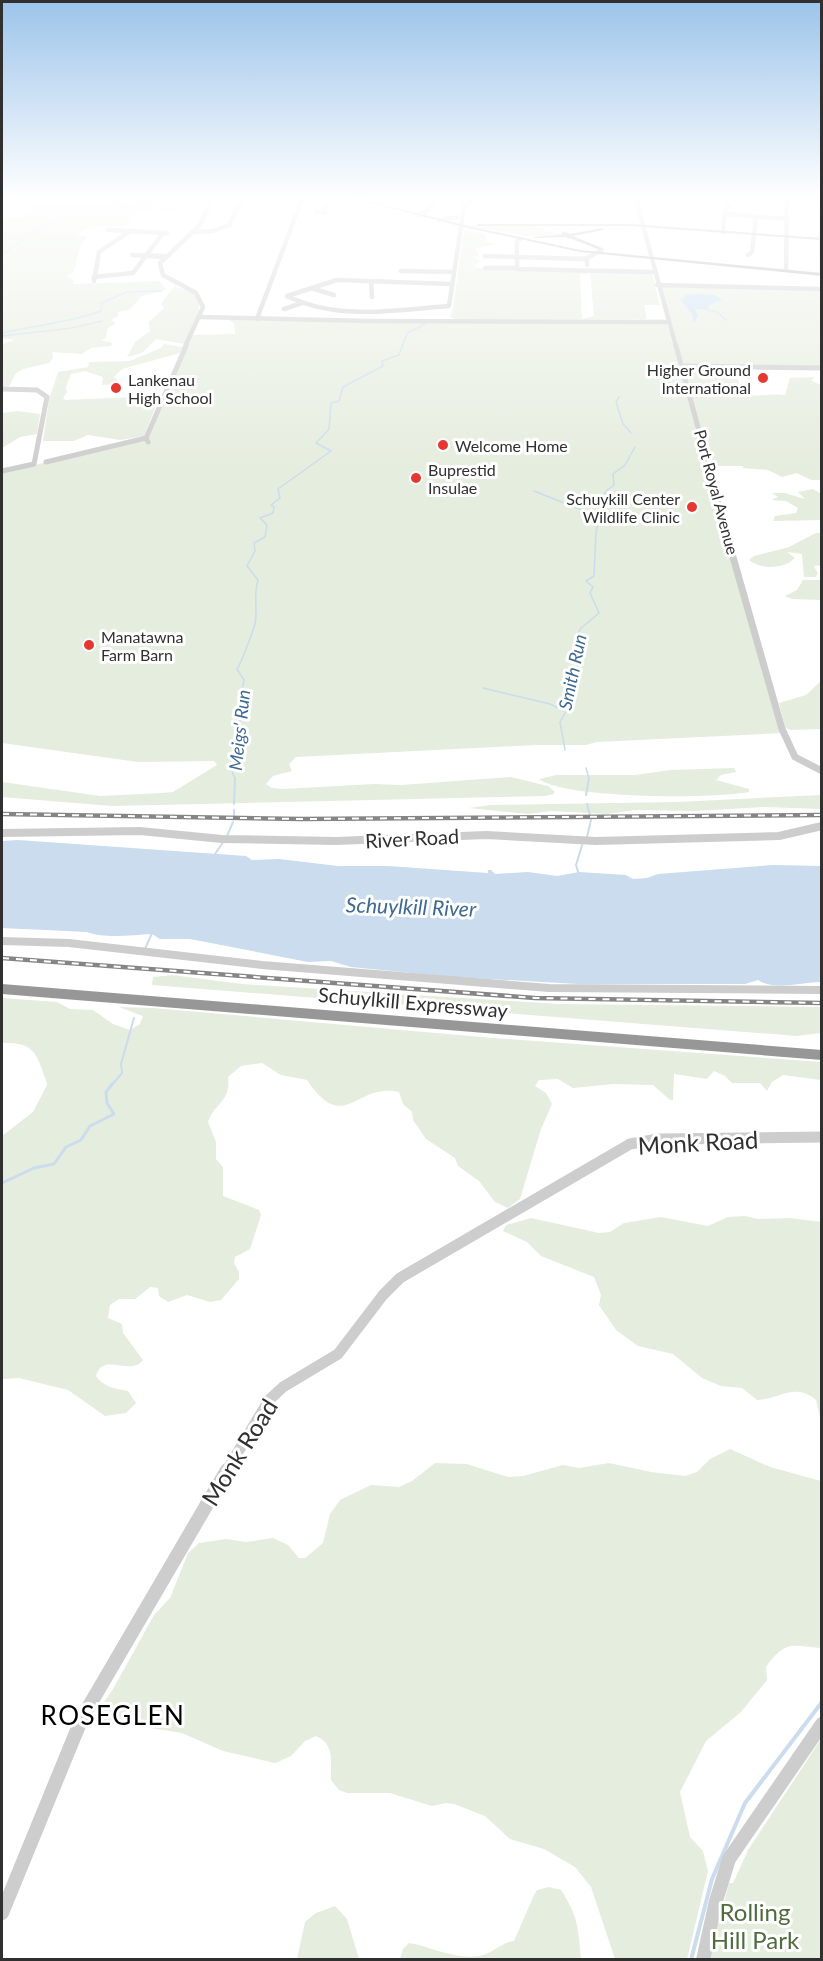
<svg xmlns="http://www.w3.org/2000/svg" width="823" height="1961" font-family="Lato,sans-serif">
  <rect width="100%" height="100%" fill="#fff"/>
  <!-- green -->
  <g fill="#e5edde" fill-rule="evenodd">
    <polygon points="56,196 182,196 204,203 205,207 169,211 151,209 134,215 125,226 91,227 79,233 78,235 88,237 81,243 74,271 67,276 74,281 73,284 159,281 166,290 142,296 130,309 118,312 118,316 111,320 116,323 107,329 106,338 101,340 112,343 111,346 91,348 82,354 52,352 53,358 49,363 23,369 16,373 9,386 2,387 2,344 15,340 2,338 2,218 22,217 26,213 38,211 38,209 25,207"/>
    <polygon points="467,226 531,226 562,235 528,236"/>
    <path d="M464,230L485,234L487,242L498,244L475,248L479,255L474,258L480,261L474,266L478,268L652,273L660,305H644L647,319L454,320L450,316L453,308ZM590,273L594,316L582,319L580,274Z"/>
    <polygon points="175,286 192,293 200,303 197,317 185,344 156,339 142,353 127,357 135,342 150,331 149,322 164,308 161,303"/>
    <polygon points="660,286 821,289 821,367 683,364"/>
    <path d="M229,320L667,324L679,367L735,368L742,395C758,397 771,393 785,395L790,378L814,377L812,381L821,385V480H811L797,473L782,477L768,470L742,468L744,466H707L783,733L597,742L586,745H537L296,757L289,764L292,771L273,776L266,784L272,788L283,789L374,784L401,785L511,777L548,786L554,791V794L545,796L112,806L2,797V782L100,796L163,793L173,792L217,765L214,761L138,762L2,743V473L149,437L193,335L235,334L234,323Z"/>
    <polygon points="164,344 183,347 180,353 122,369 114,377 121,384 102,385 103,377 85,371 71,374 66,387 67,392 63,398 65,400 136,397 158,401 144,436 120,440 88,435 74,441 43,441 49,400 58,372 88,367 89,362 130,361 161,348"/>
    <polygon points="17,411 40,414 37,434 20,437 2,448 2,413"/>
    <polygon points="813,489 821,494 821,520 773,521 775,516 796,513 798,508 786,501 771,500 778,497 772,493 785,493 805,499 798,492"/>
    <path d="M816,533H821L822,565L814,566L818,574L815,577H804L802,554L787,552L795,558C784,569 761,570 749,560L754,556L789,547Z"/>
    <polygon points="803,580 821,580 821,600 792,599 785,596 797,590"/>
    <polygon points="821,681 821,729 790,730 785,727 779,703 806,695"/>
    <path d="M734,768L736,772L721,775L716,780L749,789V792C713,799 564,799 539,779L556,775H635L670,770Z"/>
    <polygon points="821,795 821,809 765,807 694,811 635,810 607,814 552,811 528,814 469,808 490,805 677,802"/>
    <polygon points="172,975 242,984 558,1004 821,1007 821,1033 797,1036 479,1011 460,1007 445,1008 152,985 153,977"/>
    <path d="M2,998L57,1002L70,1009L93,1010L113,1024L130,1030L140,1024L143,1016L119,1007L153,1008L493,1038L821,1062V1080L783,1075L772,1082L767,1091L760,1083H732L725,1076L714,1071L707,1079L674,1074L673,1100H670L653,1085L613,1084L573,1088L558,1079L539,1080L535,1086L546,1093L552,1104L541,1129L520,1199L508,1208L495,1202L479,1181L458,1166L455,1158L426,1139L413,1120L412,1112L403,1104L399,1092C355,1082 345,1136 307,1080L281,1075L262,1063L241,1066L228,1077C231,1102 216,1101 208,1122L216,1142V1159L223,1167V1196L259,1210L261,1215L250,1249L235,1257L234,1263L239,1272V1279L221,1300L210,1302L187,1295L168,1302L159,1296L158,1288L150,1287L135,1299H119L110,1305L108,1318L122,1324L123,1333L143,1360C130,1377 103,1351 96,1376C103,1387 116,1389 128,1391L136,1403L126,1413L105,1416L68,1390L19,1378L2,1379V1136L33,1112L47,1085C47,1080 44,1077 43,1072C35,1048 28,1042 2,1043Z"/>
    <path d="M745,1216L758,1219L790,1218L821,1222V1421L816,1400C795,1382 780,1399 757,1400L742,1388L721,1386L702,1378L673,1354L638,1346L616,1330L599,1305L601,1295L594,1277L541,1256L527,1242L503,1231L506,1225L531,1218L599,1233L610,1232L624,1223L661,1217L708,1226L728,1217Z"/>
    <path d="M730,1449L770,1467L821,1481V1648C792,1646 786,1639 766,1667L767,1680L741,1712L706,1741L680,1792L690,1837L703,1851L708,1871L687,1959H615L591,1887L575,1867L544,1849L510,1839L485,1816L454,1804L446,1803L432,1806L390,1793H347L339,1790L331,1780C330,1763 336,1745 316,1736L305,1741L291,1756L275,1763L223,1751L182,1733L126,1724H97V1712L113,1689L154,1615L170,1598L188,1553L199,1543L226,1539L246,1542L273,1538L288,1545L299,1558H305L323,1543L330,1514L340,1500L371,1485L399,1487L412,1481L435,1463L467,1464L508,1477L523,1476L563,1465L579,1468L609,1463L651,1472L685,1476L697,1472L710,1459Z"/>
    <polygon points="821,1739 821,1959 709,1960 729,1883 733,1883 748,1850"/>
    <path d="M549,1887L561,1890C579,1918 578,1928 581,1959H400L403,1949L409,1943C432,1947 456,1960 479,1956C492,1954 502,1942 514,1941L534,1895L537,1890Z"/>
    <polygon points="335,1906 347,1919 359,1959 297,1959 305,1922 316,1913"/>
  </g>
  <!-- water -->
  <g fill="#cadced">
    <polygon points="696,294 714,295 722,300 709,305 707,310 695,309 698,315 694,324 692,314 681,301 686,295"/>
    <path d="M18,840L246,856L252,860L279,859L338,866H388L488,873V870H491L495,874L528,872L557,876L579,872L626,875L633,879L647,878L658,874L773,865L821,866V982C804,982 773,991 758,980L745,984H578L452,977L351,967L331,961L308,962L190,939H160L152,934C132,935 105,939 87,932L2,928V841Z"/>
  </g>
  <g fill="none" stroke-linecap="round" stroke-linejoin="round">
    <!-- stream-far3 -->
    <g stroke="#cadced" stroke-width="1.5">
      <polyline points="117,204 207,200"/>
      <polyline points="680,205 700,196"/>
      <polyline points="2,255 23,240 22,237 46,227 44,226 51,224 49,222 116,204 115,201 122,196"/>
      <polyline points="707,310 717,312 726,320"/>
      <path d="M2,333C35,325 69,323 101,311V303L127,292L162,291"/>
      <polyline points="2,336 72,328 102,321"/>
      <polyline points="619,397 616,402 623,424 631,433"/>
      <polyline points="534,491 584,511 583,515 598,522"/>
      <polyline points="483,688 550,704 564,711"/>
      <polyline points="565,750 560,722 568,708 567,695 575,679 581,646 576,640 580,629 599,613 590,593 593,587 586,581 594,576 596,532 602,507 600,503 606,491 614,485 613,474 625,465 635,447"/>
      <polyline points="586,768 589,779"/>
      <path d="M235,779L231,768L239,747L236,738L241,731L237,725L240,722L239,707L244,680L237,669C241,664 253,631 255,624C258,609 253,595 258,580L247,566L255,551L254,543L265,537L267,525L260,518L273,513L274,507L271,505L280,498L278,489L331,451L316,443L329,429L331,403L339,401L343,387L383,366L382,361L399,355L407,333L425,324"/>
    </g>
    <!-- stream-far2 -->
    <g stroke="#cadced" stroke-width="2">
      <polyline points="586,795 589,778"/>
      <polyline points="234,804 235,778"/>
      <polyline points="587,804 590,815"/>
      <polyline points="234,810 234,816"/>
      <polyline points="227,836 233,822"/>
      <polyline points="587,837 591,820"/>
      <polyline points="215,854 224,841"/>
      <polyline points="579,875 576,865 583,842"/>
      <polyline points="145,949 152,933"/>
      <polyline points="112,1085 122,1073 121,1064 134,1018"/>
    </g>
    <!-- stream-far1 -->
    <polyline stroke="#cadced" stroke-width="3" points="2,1183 34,1168 54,1164 66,1147 81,1140 90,1126 114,1114 107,1103 106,1092 113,1083"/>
    <!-- stream -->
    <polyline stroke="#cadced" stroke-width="4" points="691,1960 712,1879 745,1803 822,1702"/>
    <!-- minor-far5 -->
    <g stroke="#cdcdcd" stroke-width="4.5">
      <polyline points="635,196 676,347"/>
      <polyline points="820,196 822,274"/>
      <polygon points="323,211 326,213 316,212"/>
      <polyline points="323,211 330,198 341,196"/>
      <polyline points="726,214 788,219"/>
      <polyline points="419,215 427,211 437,196"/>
      <polyline points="439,220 457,217"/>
      <polyline points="108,230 167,233"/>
      <polyline points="193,232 213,231 229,225 244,196"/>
      <path d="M723,232C724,224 723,215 727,208C735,190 773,196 787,201L786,270"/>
      <polyline points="520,239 517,241 517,269 654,272"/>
      <polyline points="748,255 752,252 756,217"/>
      <polyline points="485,256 586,259"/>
      <polyline points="163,257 132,255 164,256"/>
      <polyline points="587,265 587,258 602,250"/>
      <polyline points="485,268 515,268"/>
      <polyline points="401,271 454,272"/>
      <polyline points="94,277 133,273 163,233"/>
      <polyline points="94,281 99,252 129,232"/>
      <polyline points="371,281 372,297"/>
      <polyline points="657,285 822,289"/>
      <polyline points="311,288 334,295"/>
      <path d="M287,296C339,321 393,310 449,306L464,207L478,196"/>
      <polyline points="287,296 337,280 452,284"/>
      <polyline points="284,309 302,303"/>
      <polyline points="199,317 367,321 668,322"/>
      <polyline points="257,319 303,196"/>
      <polyline points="185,347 203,307 196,293 163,275 160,263 199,226 214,196"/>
    </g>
    <!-- minor-far4 -->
    <g stroke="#cdcdcd" stroke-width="5">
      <polyline points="676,346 728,538"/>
      <polyline points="681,366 822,368"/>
      <polyline points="2,389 37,390 47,397 34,464 2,471"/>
      <polyline points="148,442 146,438 186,346"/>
      <polyline points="46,462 146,438"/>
    </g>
    <!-- minor-far3 -->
    <polyline stroke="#cdcdcd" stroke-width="7" points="727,536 782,729 795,757 822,771"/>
    <!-- minor-far2 -->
    <g stroke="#cdcdcd" stroke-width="8">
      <polyline points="2,833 140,831 222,839 336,841 486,835 596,841 779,836 822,826"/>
      <polyline points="2,941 69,943 262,965 549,988 822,990"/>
    </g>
    <!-- minor-far1 -->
    <polyline stroke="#cdcdcd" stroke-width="11" points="226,1472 269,1400 283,1387 338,1354 383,1295 400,1278 630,1144 658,1139 822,1137"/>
    <!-- minor -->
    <g stroke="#cdcdcd" stroke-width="14">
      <polyline points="2,1913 82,1718 227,1470"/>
      <polyline points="703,1960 716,1901 729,1859 822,1724"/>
    </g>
    <!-- major -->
    <g fill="#a8a8a8" fill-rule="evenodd">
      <polygon points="343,196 351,196 468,226 580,250 822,273 822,276 580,252 468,228"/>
      <polygon points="478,224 630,224 822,238 822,240 630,226 476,226"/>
      <polygon points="602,228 604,230 573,236 602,248 600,250 567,237 535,238 533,237 569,234"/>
    </g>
    <!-- highway -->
    <polygon fill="#979797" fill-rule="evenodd" points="2,984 822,1050 822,1060 2,994"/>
    <defs>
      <g id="rail">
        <polyline points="2,814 301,819 822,815"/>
        <polyline points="2,958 535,998 822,1003"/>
      </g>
    </defs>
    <!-- rail casing -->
    <use href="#rail" stroke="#858585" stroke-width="4.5"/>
    <!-- rail -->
    <use href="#rail" stroke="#fff" stroke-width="2" stroke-dasharray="7" stroke-linecap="butt"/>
    <!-- major-bridge -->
    <polyline stroke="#a8a8a8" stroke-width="5" points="564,234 569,236"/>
  </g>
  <!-- sky -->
  <linearGradient id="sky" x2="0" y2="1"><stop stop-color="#9cc4ea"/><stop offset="0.42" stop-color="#fff"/><stop offset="1" stop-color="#fff" stop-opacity="0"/></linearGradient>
  <rect width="823" height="471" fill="url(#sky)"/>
  <!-- markers -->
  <g fill="#e63833" stroke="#fff" stroke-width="2">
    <circle cx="763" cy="378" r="6"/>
    <circle cx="116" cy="388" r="6"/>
    <circle cx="443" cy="445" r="6"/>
    <circle cx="416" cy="478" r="6"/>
    <circle cx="692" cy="507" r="6"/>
    <circle cx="89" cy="645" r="6"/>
  </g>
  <g text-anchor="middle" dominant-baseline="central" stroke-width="6" stroke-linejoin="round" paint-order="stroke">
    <!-- far-poi labels -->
    <g font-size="16" fill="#303030" stroke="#fff" text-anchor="start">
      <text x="751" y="369" text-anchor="end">Higher Ground<tspan x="751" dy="18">International</tspan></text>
      <text x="128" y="379">Lankenau<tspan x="128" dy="18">High School</tspan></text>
      <text x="455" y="445">Welcome Home</text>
      <text x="428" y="469">Buprestid<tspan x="428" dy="18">Insulae</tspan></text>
      <text x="680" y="498" text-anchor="end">Schuykill Center<tspan x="680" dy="18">Wildlife Clinic</tspan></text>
      <text x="101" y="636">Manatawna<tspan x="101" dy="18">Farm Barn</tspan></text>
    </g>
    <!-- far-street labels -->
    <g font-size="16" fill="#303030" stroke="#fff">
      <text transform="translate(717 492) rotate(75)">Port Royal Avenue</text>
    </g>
    <!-- far-water labels -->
    <g font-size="18" font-style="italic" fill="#3d6993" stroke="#fff">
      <text transform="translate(572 672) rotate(-78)">Smith Run</text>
      <text transform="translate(239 730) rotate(-84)">Meigs' Run</text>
    </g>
    <!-- street labels -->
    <g font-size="20" fill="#303030" stroke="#fff">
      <text transform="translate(412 838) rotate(-3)">River Road</text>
      <text transform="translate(413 1002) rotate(5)">Schuylkill Expressway</text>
    </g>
    <!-- water labels -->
    <g font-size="21" font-style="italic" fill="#3d6993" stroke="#fff">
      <text transform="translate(411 906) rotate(2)">Schuylkill River</text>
    </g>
    <!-- near-street labels -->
    <g font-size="24" fill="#303030" stroke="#fff">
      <text transform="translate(698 1142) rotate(-3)">Monk Road</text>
      <text transform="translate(239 1452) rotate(-58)">Monk Road</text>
    </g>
    <!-- near-park labels -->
    <g font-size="24" fill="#4e6c3d" stroke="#fff">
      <text x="755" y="1911">Rolling<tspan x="755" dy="28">Hill Park</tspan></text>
    </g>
    <!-- near-neighbourhood labels -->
    <g font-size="26" letter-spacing="1.5" fill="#000" stroke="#fff">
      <text x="113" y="1715">ROSEGLEN</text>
    </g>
  </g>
  <!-- border -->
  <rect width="823" height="1961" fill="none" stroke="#303030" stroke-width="6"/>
</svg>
